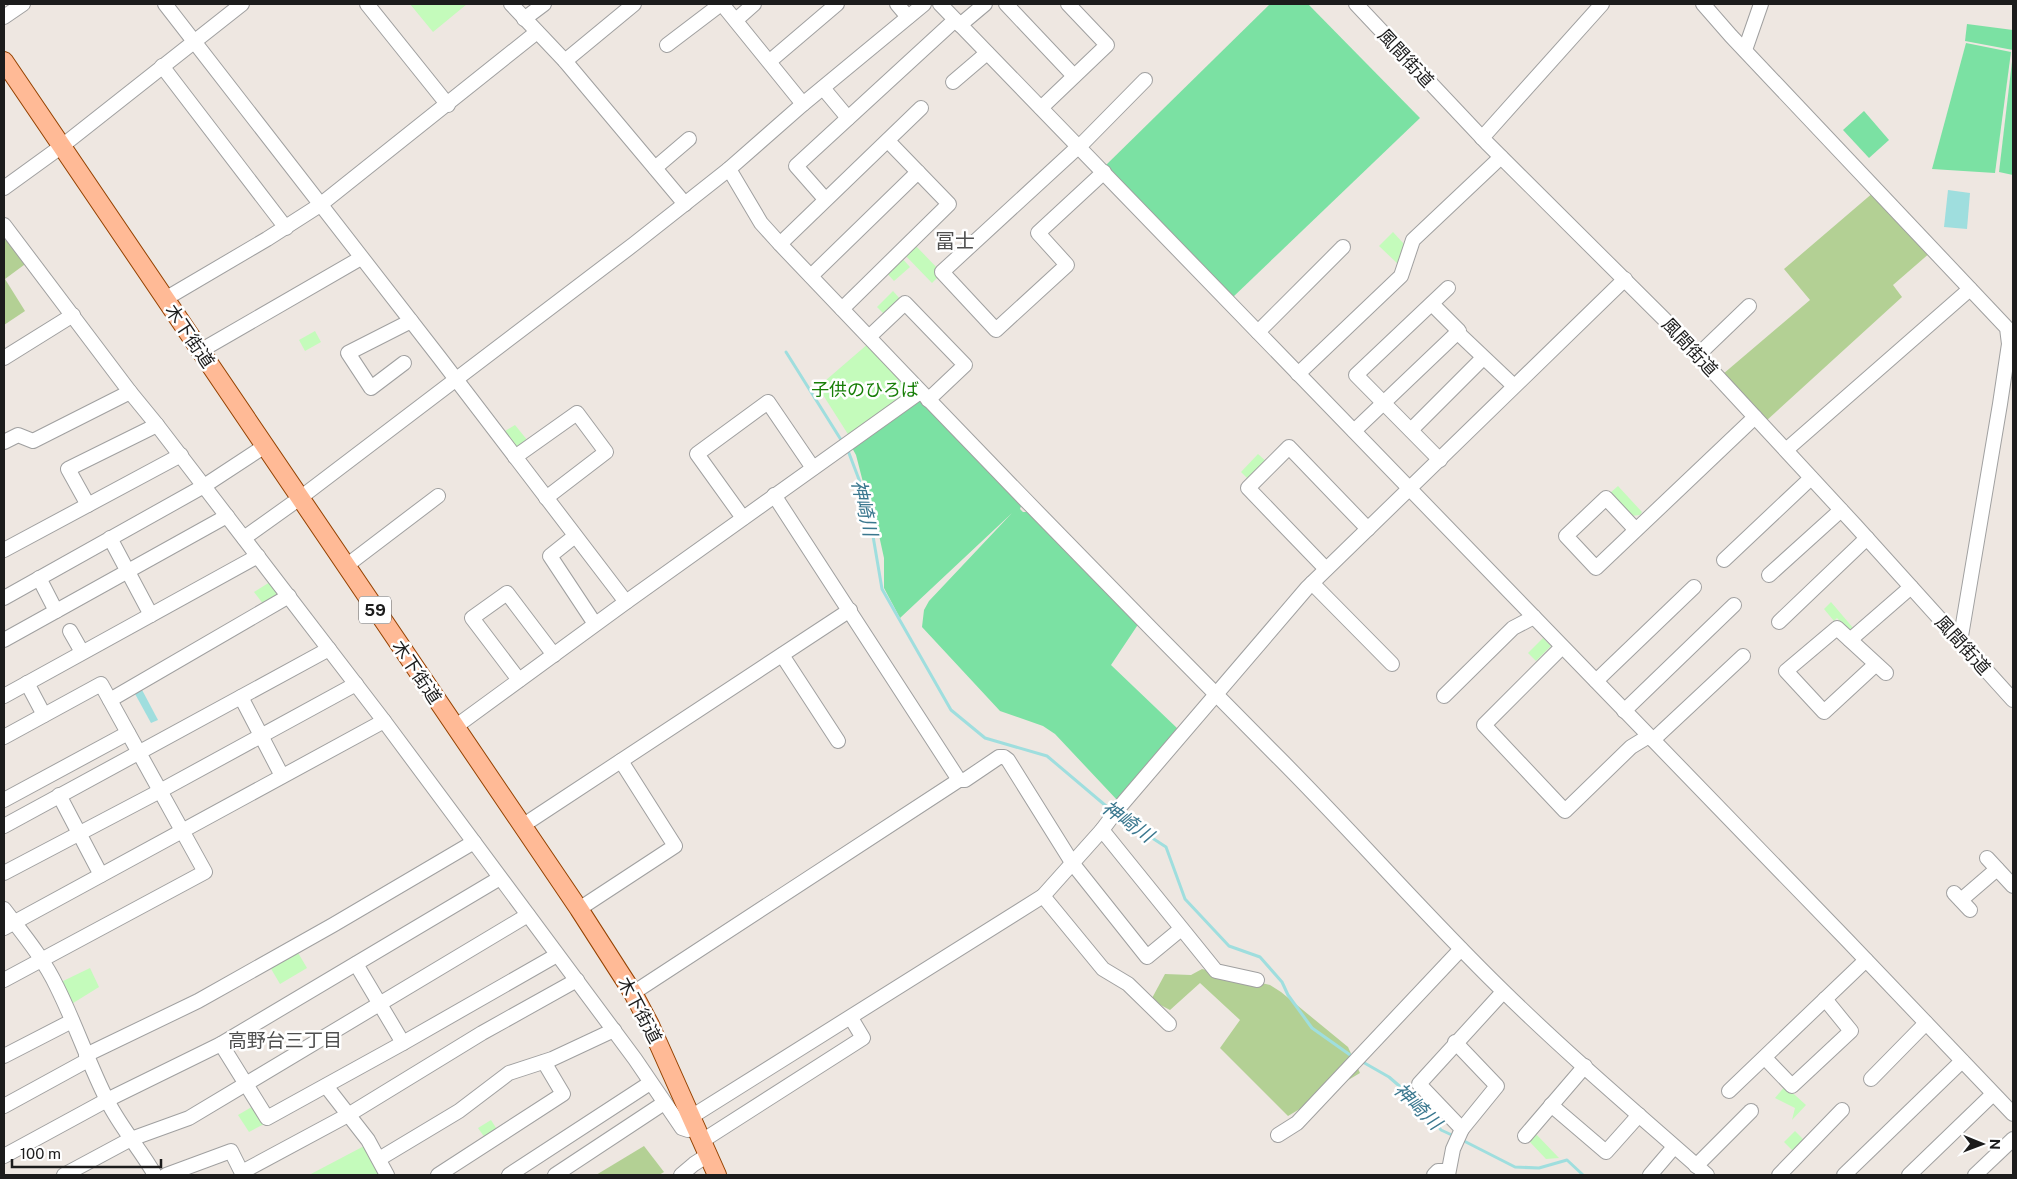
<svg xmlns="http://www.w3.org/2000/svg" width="2017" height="1179" font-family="'Public Sans','Noto Sans JP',sans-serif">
  <rect width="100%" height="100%" fill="#eee7e1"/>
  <!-- forest -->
  <g fill="#b3d094">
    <polygon points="1874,192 1931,252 1893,285 1902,297 1766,421 1723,374 1810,300 1784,269"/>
    <polygon points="9,238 28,262 5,279 25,311 4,325 4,241"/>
    <polygon points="1202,969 1270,985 1281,992 1348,1047 1360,1073 1288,1116 1220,1048 1240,1020 1200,983 1170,1010 1151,1000 1165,974 1191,975"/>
    <polygon points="644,1146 664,1172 659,1175 596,1175"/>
  </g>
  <!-- park -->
  <g fill="#c4fbbb">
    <polygon points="410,4 467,4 433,32"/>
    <polygon points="1393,232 1404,244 1400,266 1379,246"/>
    <polygon points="913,243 942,273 932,283 903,253"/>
    <polygon points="900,256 910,267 894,281 884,270"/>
    <polygon points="893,291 901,300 885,315 877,307"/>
    <polygon points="315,331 321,342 305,351 299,340"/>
    <polygon points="869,343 909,387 909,396 851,439 818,387"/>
    <polygon points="515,425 528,441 520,448 512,448 505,438 505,431"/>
    <polygon points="1258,454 1268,463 1250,481 1241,472"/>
    <polygon points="1618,486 1642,512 1640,515 1631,516 1610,493"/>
    <polygon points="270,582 277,591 276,598 264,605 254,592"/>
    <polygon points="1831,602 1854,629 1847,629 1837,618 1834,621 1824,609"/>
    <polygon points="1543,638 1551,646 1536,661 1528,653"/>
    <polygon points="297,951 307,968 280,984 270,967"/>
    <polygon points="90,968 99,987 70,1005 61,982"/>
    <polygon points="1785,1086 1806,1105 1792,1120 1795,1108 1775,1098"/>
    <polygon points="255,1105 266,1123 249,1132 238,1115"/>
    <polygon points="491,1120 498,1131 485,1138 478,1128"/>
    <polygon points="1795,1131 1806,1142 1795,1153 1784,1142"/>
    <polygon points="1535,1133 1559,1158 1546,1159 1529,1141"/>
    <polygon points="366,1145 382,1175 309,1175"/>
  </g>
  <!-- pitch -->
  <g fill="#7be1a3">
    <polygon points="1270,4 1308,4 1420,118 1232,298 1104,167"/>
    <polygon points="1967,24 2013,30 2013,50 1965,41"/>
    <polygon points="1966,43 2011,52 1995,173 1932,169"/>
    <polygon points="2013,53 2013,175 1999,172"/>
    <polygon points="1864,111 1889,140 1869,158 1843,130"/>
    <polygon points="914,402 925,402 1022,503 1020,509 1023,512 1032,512 1139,623 1111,665 1178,729 1118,801 1055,734 1043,726 1000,711 922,627 924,610 929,601 1012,513 900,618 884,588 884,558 875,517 865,490 856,455 851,446 865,440 866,436"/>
  </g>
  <!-- water -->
  <g fill="#9fdede">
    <polygon points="1948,190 1970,193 1967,229 1944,227"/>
    <polygon points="141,688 158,720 151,723 134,692"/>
  </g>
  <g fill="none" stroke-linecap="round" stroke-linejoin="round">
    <!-- stream -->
    <g stroke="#9fdede" stroke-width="3">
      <polyline points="786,352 843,443"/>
      <polyline points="847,448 863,490 873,536 882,589 951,710 985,738 1047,756 1112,811"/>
      <polyline points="1117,815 1166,847 1185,899 1229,946 1260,957 1282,982 1288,995 1312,1028 1353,1057"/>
      <polyline points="1361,1061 1389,1077 1426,1109 1441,1130 1454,1136"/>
      <polyline points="1462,1140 1515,1167 1539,1168 1567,1160 1583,1175"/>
    </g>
    <defs>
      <g id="minor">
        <polyline points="165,4 439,357 626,602"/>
        <polyline points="367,4 448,105"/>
        <polyline points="511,4 565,61 685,204"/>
        <polyline points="722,4 803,104"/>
        <polyline points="897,4 908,17"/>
        <polyline points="940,4 1846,939 2013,1114"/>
        <polyline points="1006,4 1074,76"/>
        <polyline points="1356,4 1487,143 1666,321 1855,525 2013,700"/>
        <polyline points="1703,4 1731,36 2007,328 2009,344 2000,404 1960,642"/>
        <polyline points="4,17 23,4"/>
        <polyline points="524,19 544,4"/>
        <polyline points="736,20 754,4"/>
        <polyline points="960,25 985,4"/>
        <polyline points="667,45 721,4"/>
        <polyline points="1745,50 1761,4"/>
        <polyline points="565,61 634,4"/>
        <polyline points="770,61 837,4"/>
        <polyline points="162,66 286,228"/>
        <polyline points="953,82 987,53"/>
        <polyline points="823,88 848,118"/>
        <polyline points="1041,108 1107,45 1068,4"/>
        <polyline points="1482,138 1602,4"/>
        <polyline points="1079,146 942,272 996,330 1067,265 1038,233 1104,172"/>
        <polyline points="1079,147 1145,80"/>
        <polyline points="655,168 689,139"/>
        <path d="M729,169L761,223L780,244C944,417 1109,587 1277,756C1353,832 1424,914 1501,989C1567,1054 1638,1114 1707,1175"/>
        <polyline points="4,188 62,146 242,4"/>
        <polyline points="825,199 796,166 955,20"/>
        <polyline points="4,225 130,392 157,425 384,721 635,1059 682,1128 688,1130 695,1126"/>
        <polyline points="780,244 921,108"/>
        <polyline points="811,276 918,172"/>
        <polyline points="165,299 267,239 320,205 537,32"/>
        <polyline points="842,309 949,204 888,141"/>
        <polyline points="1258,332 1343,247"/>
        <polyline points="1457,332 1514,386"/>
        <polyline points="869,337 905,303 965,365 928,400"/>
        <polyline points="200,351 361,258"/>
        <polyline points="1698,355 1749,306"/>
        <polyline points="4,358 73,315"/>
        <polyline points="404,363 371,388 348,353 411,321"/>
        <polyline points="1298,374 1401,276 1413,240 1501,157"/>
        <polyline points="1411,430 1483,358"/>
        <polyline points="1354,431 1459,331 1432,304"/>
        <polyline points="4,442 18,435 33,441 130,392"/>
        <polyline points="1786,450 1970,289"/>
        <polyline points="515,457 577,413 606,452 546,498"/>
        <polyline points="1440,460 1356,375 1448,288"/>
        <polyline points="774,495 959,780 965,780 999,757 1004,757 1008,760 1073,864 1147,957 1181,929"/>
        <polyline points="88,505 68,469 157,425"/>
        <polyline points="743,518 697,454 768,402 813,468"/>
        <polyline points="1636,530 1606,498 1566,536 1596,568 1755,417"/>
        <polyline points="575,536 550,556 595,624"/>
        <polyline points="110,538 151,615"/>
        <polyline points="244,538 300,498 634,244 729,169 803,104 924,4"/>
        <polyline points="4,550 181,455"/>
        <polyline points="1724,560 1811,478"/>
        <polyline points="346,566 438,496"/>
        <polyline points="1326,569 1248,488 1289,447 1368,529"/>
        <polyline points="1769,575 1841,510"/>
        <polyline points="39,578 56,611"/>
        <polyline points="1312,583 1392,664"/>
        <polyline points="4,598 204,486 265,446"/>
        <polyline points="1779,622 1867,538"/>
        <polyline points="70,631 82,652"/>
        <polyline points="4,640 227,516"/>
        <polyline points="1850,640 1911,587"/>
        <polyline points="1562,647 1484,725 1565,811 1631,747 1649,736"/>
        <polyline points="782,655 838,741"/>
        <polyline points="1876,664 1824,712 1786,671 1837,628 1886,673"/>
        <polyline points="519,680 472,618 507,593 554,655"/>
        <polyline points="1596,681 1694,587"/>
        <polyline points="27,683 44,715"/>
        <polyline points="4,696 258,556"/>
        <polyline points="1444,696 1513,628 1534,617"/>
        <polyline points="241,697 282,776"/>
        <polyline points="110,700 289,596"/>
        <polyline points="1624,711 1734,605"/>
        <polyline points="455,727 626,602 920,392"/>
        <polyline points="4,737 101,684 205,872 4,980"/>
        <polyline points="1653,740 1743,656"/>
        <polyline points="59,795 101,875"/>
        <polyline points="4,800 128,733"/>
        <polyline points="4,826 329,649"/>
        <polyline points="522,826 850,610"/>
        <polyline points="1102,830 1216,971 1257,980"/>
        <polyline points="1987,858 2013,886"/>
        <polyline points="4,873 160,791 356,684"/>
        <polyline points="1954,893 1970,910"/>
        <polyline points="1043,896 1103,969 1128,984 1169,1024"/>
        <polyline points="1961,900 1997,869"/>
        <path d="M4,909C23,934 44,959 57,987C76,1025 89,1065 108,1102C121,1128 141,1150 155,1175"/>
        <polyline points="579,909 675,846 621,761"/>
        <polyline points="4,928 384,721"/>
        <polyline points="356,964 403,1043"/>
        <polyline points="633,993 959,780"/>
        <polyline points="1455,1042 1497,1086 1462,1129"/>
        <polyline points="221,1044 267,1118 403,1043 557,955"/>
        <polyline points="86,1055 198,1001 333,925 474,842"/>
        <polyline points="4,1056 72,1021"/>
        <polyline points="1765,1058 1792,1086 1851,1031 1825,999"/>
        <polyline points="1871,1079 1926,1023"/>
        <polyline points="326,1086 368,1140 387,1175"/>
        <polyline points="1729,1091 1866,960"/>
        <polyline points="1551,1105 1606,1152 1639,1115"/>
        <polyline points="4,1106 88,1060"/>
        <polyline points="691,1117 1043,896 1102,830 1117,810 1307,588 1625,279"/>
        <polyline points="1278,1135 1297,1123 1461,949"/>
        <polyline points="1525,1136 1585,1066"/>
        <polyline points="702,1141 863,1038 851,1018"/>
        <polyline points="4,1156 107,1100 221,1044 500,878"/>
        <polyline points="379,1159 459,1111 509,1073 552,1059 614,1030"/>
        <polyline points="1696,1166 1751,1111"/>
        <polyline points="242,1172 348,1115 482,1033 577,980"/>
        <polyline points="64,1175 131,1139 189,1118 528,915"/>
        <polyline points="166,1175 231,1151 243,1175"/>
        <polyline points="438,1175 563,1094 544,1062"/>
        <polyline points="509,1175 650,1083"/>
        <polyline points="555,1175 664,1103"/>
        <polyline points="681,1175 694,1164 708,1155"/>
        <polyline points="1434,1175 1438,1171 1447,1171"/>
        <polyline points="1448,1175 1453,1149 1462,1129 1419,1084 1503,992"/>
        <polyline points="1650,1175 1674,1147"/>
        <polyline points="1779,1175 1842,1110"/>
        <polyline points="1844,1175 1962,1061"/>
        <polyline points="1909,1175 1993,1094"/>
        <polyline points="1975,1175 2013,1139"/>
      </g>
      <polyline id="major" points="4,61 579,909 633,993 650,1025 717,1175"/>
    </defs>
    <!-- minor casing -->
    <use href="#minor" stroke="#a0a0a0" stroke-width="16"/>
    <!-- major casing -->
    <use href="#major" stroke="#954200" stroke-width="20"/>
    <!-- minor -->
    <use href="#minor" stroke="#fff" stroke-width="14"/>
    <!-- major -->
    <use href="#major" stroke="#ffba96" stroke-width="18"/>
  </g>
  <g text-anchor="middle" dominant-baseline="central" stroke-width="5" stroke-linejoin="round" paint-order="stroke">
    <!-- shield labels -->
    <rect fill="#fff" stroke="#606060" stroke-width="1" x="359" y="596.5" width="32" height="27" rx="4"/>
    <g font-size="16" font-weight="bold" fill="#1c1c1c">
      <text x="375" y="610">59</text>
    </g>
    <!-- street labels -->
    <g font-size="18" fill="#1c1c1c" stroke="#fff">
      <text transform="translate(1406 58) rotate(47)">風間街道</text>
      <text transform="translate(190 336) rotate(56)">木下街道</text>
      <text transform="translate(1690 347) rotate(47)">風間街道</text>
      <text transform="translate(1963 645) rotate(48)">風間街道</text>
      <text transform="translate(417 672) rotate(56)">木下街道</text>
      <text transform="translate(640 1010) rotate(62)">木下街道</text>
    </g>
    <!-- park labels -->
    <g font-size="18" fill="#177e07" stroke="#fff">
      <text x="865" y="389">子供のひろば</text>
    </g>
    <!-- water labels -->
    <g font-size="19" font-style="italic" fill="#3b788f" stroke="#fff">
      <text transform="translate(865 508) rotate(77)">神崎川</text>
      <text transform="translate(1128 821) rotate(35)">神崎川</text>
      <text transform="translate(1418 1106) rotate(44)">神崎川</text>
    </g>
    <!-- neighbourhood labels -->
    <g font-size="19" fill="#4f4f4f" stroke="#fff">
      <text x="285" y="1040">高野台三丁目</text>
    </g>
    <!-- quarter labels -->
    <g font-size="20" fill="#4f4f4f" stroke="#fff">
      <text x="955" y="241">冨士</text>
    </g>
  </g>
  <!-- border -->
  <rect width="2017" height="1179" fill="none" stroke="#1c1c1c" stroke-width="10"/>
  <!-- north arrow -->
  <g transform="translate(1982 1144) rotate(91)" stroke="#ffffff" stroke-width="4" paint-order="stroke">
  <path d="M0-4L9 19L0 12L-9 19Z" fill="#1c1c1c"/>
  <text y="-8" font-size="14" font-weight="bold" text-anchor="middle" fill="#1c1c1c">N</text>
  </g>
  <!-- scale -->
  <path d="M12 1159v8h149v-8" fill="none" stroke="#1c1c1c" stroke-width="2.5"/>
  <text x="20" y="1159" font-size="15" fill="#1c1c1c" stroke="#ffffff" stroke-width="4" paint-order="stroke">100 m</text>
</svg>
